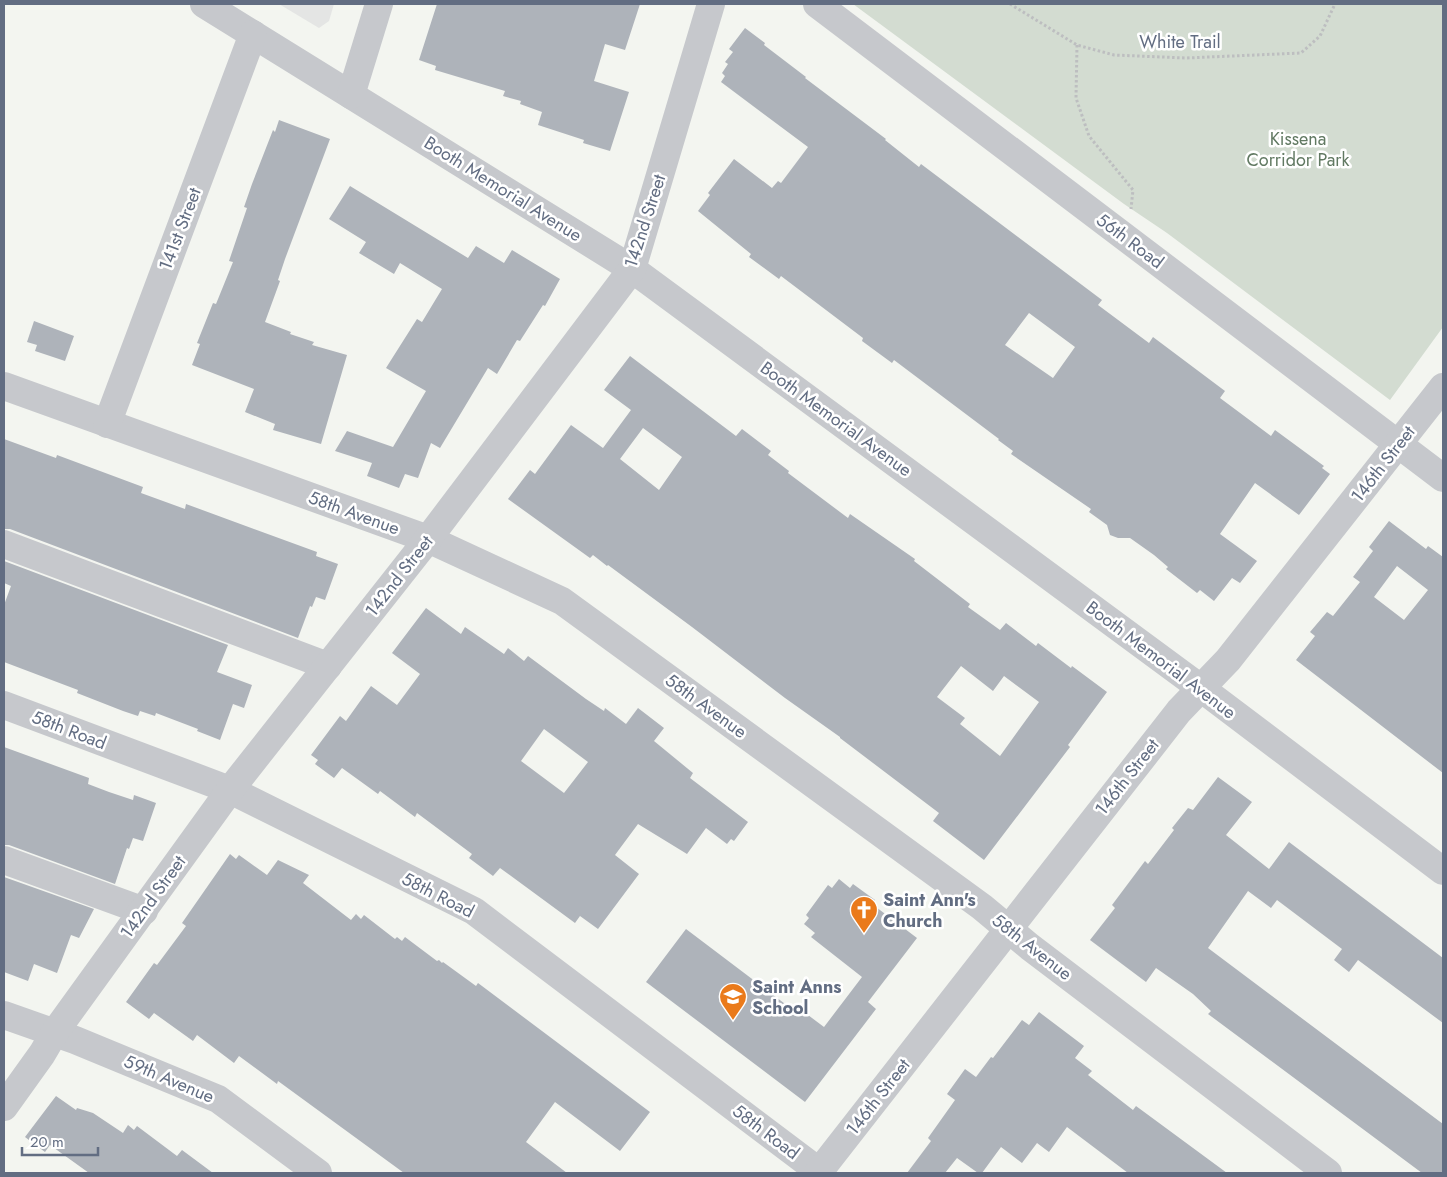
<svg xmlns="http://www.w3.org/2000/svg" width="1447" height="1177" font-family="Jost,sans-serif">
  <rect width="100%" height="100%" fill="#f3f5f0"/>
  <!-- built -->
  <polygon fill="#e4e5e4" points="279,4 334,4 329,21 319,28"/>
  <!-- green -->
  <polygon fill="#d3dcd1" points="853,4 1443,4 1443,327 1390,400 1167,233 1124,204"/>
  <!-- building -->
  <g fill="#aeb3ba" fill-rule="evenodd">
    <polygon points="437,4 640,4 625,50 605,44 594,81 629,92 610,151 583,143 584,140 538,125 542,112 520,104 521,101 503,96 505,91 435,70 436,66 419,60"/>
    <path d="M745,28L765,43L764,45L806,77L805,78L886,139L885,140L919,167L921,164L1102,300L1098,305L1149,343L1153,337L1225,391L1220,398L1271,436L1275,430L1324,466L1322,468L1330,474L1299,515L1255,483L1220,534L1257,561L1240,583L1232,578L1214,601L1200,590L1197,593L1166,569L1168,567L1154,555L1130,538H1118L1110,535L1107,525L1089,512L1091,509L1011,454L1013,451L998,440L999,439L894,360L892,363L862,341L863,338L781,276L779,279L749,257L751,254L698,211L710,195L708,193L734,159L772,188L778,181L781,183L808,147L721,82L725,76L722,73L728,64L725,62L733,52L729,49ZM1029,313L1075,347L1053,378L1005,345Z"/>
    <polygon points="279,120 330,139 285,259 278,280 280,281 265,322 291,332 290,334 314,342 312,345 347,355 321,444 273,430 275,424 245,412 254,389 192,365 200,344 197,343 213,303 216,304 233,262 229,261 247,208 244,207 252,184 273,130 275,132"/>
    <polygon points="350,186 468,258 476,246 504,263 512,250 560,279 545,306 543,305 520,341 517,340 497,374 488,368 440,448 431,443 418,478 405,474 399,488 367,476 372,463 335,451 347,431 393,447 426,391 386,368 417,319 422,322 442,289 400,263 394,274 359,253 366,242 329,219"/>
    <polygon points="34,321 74,336 65,361 35,351 37,345 27,342"/>
    <path d="M630,356L736,436L742,429L771,451L768,455L789,471L788,473L848,518L850,514L915,559L914,561L970,604L968,607L1000,630L1006,623L1036,646L1038,643L1071,668L1072,666L1107,692L1068,745L1070,747L984,860L933,821L939,813L840,738V737L785,698L692,627L608,565L607,566L593,555L590,558L508,499L530,470L535,474L571,425L603,448L631,410L604,390ZM643,428L682,457L659,490L620,459ZM961,666L993,691L1004,676L1039,702L1000,756L960,724L965,718L937,697Z"/>
    <polygon points="4,439 56,458 57,455 143,487 141,493 185,509 186,504 317,552 316,556 338,564 325,600 316,597 312,607 310,606 298,638 10,529 4,529"/>
    <path d="M1389,521L1426,549L1428,546L1443,557V773L1296,660L1315,636L1310,632L1327,612L1333,616L1360,582L1353,577L1373,551L1369,547ZM1397,566L1428,590L1404,620L1374,597Z"/>
    <polygon points="4,561 228,645 217,672 252,685 244,708 233,704 220,740 197,731 198,729 156,713 155,716 140,711 138,716 123,711 77,693 78,690 4,662 4,605 11,586 4,583"/>
    <path d="M426,608L461,634L465,627L504,654L508,648L524,661L528,656L586,699L604,711L605,708L626,724L638,708L664,728L654,741L693,773L690,778L748,822L734,841L731,839L727,844L706,828L687,854L638,824L615,855L639,874L598,929L580,916L575,923L500,868L493,876L469,858L472,854L417,813L415,817L380,791L378,794L342,768L334,778L315,764L318,760L311,755L340,716L346,721L371,686L397,705L420,674L392,653ZM544,729L588,762L564,793L521,761Z"/>
    <polygon points="4,747 89,778 88,784 109,792 133,800 134,795 156,803 143,841 133,838 129,849 127,848 115,884 9,845 4,845"/>
    <polygon points="1218,777 1252,802 1226,835 1269,869 1289,842 1443,958 1443,1023 1358,960 1349,972 1334,960 1342,949 1277,900 1271,908 1248,891 1208,948 1443,1124 1443,1173 1422,1173 1208,1014 1211,1011 1193,994 1156,968 1146,982 1090,940 1115,908 1112,905 1145,861 1148,864 1174,830 1172,828 1188,808 1193,810"/>
    <polygon points="230,854 236,859 239,855 267,875 278,860 309,875 303,883 351,920 356,914 361,919 364,915 395,939 397,937 402,941 405,937 437,961 439,960 442,963 443,962 476,986 478,983 650,1112 620,1151 555,1102 526,1142 567,1173 404,1173 278,1081 277,1084 239,1056 234,1063 197,1035 193,1041 154,1013 149,1019 126,1002 154,963 157,965 186,926 182,923"/>
    <polygon points="4,877 94,909 79,938 71,935 57,973 34,964 28,981 4,972"/>
    <polygon points="839,879 850,888 853,884 875,900 872,904 917,938 868,1002 876,1009 805,1102 646,982 686,929 801,1016 804,1012 824,1027 862,977 811,937 815,933 804,924 809,918 806,915 828,885 832,888"/>
    <polygon points="1039,1012 1084,1046 1075,1058 1092,1071 1088,1075 1133,1110 1136,1106 1227,1173 1128,1173 1067,1127 1049,1152 1037,1143 1022,1163 1001,1147 982,1173 978,1173 957,1158 945,1173 907,1173 931,1141 928,1138 955,1100 947,1094 965,1069 976,1077 991,1057 993,1058 1022,1020 1029,1025"/>
    <polygon points="56,1096 76,1110 77,1108 93,1113 123,1133 128,1125 134,1130 137,1126 177,1156 182,1150 213,1173 89,1173 50,1145 45,1152 25,1137"/>
  </g>
  <g fill="none" stroke-linecap="round" stroke-linejoin="round">
    <!-- path -->
    <g stroke="#bdbec0" stroke-width="3" stroke-dasharray="2.5 2.5" stroke-linecap="butt">
      <polyline points="1010,4 1077,45 1114,55 1186,58 1301,53 1320,36 1335,4"/>
      <polyline points="1077,45 1076,98 1089,136 1133,190 1131,209"/>
    </g>
    <!-- minor -->
    <g stroke="#c6c8cc" stroke-width="28">
      <polyline points="204,4 632,269 1202,689 1443,871"/>
      <polyline points="817,4 1443,478"/>
      <polyline points="351,95 379,4"/>
      <polyline points="4,386 428,539 562,601 982,907 1030,947 1328,1173"/>
      <polyline points="107,424 253,34"/>
      <polyline points="4,544 328,666"/>
      <polyline points="4,705 230,790 474,911 821,1173"/>
      <polyline points="4,860 144,911"/>
      <polyline points="4,1015 75,1040 218,1099 318,1173"/>
      <polyline points="4,1107 42,1054 55,1032 230,790 428,539 632,269 711,4"/>
      <polyline points="818,1173 1179,711 1228,660 1443,387"/>
    </g>
  </g>
  <!-- icons -->
  <defs>
    <symbol id="church-pin" viewBox="-11 -11 22 30"><path d="M0 17L-7.5 6A9.5 9.5 0 1 1 7.5 6Z" fill="#ea7a1b" stroke="#fff"/><path d="M-1.2-6h2.4v3.5h3.3v2.4h-3.3V6h-2.4V-.1h-3.3v-2.4h3.3Z" fill="#fff"/></symbol>
    <symbol id="school-pin" viewBox="-11 -11 22 30"><path d="M0 17L-7.5 6A9.5 9.5 0 1 1 7.5 6Z" fill="#ea7a1b" stroke="#fff"/><path d="M0-5L7-2L0 1L-7-2ZM-4 1L0 2.5L4 1V4Q0 6-4 4Z" fill="#fff"/></symbol>
  </defs>
  <g fill-rule="evenodd">
    <use href="#church-pin" x="848" y="894" width="32" height="43"/>
    <use href="#school-pin" x="717" y="981" width="32" height="43"/>
  </g>
  <g text-anchor="middle" dominant-baseline="central" stroke-width="5" stroke-linejoin="round" paint-order="stroke">
    <!-- street labels -->
    <g font-size="18" fill="#626d82" stroke="#fff">
      <text x="1180" y="42">White Trail</text>
      <text transform="translate(503 189) rotate(32)">Booth Memorial Avenue</text>
      <text transform="translate(645 221) rotate(-72)">142nd Street</text>
      <text transform="translate(180 229) rotate(-69)">141st Street</text>
      <text transform="translate(1130 241) rotate(37)">56th Road</text>
      <text transform="translate(836 419) rotate(36)">Booth Memorial Avenue</text>
      <text transform="translate(1383 464) rotate(-52)">146th Street</text>
      <text transform="translate(354 513) rotate(20)">58th Avenue</text>
      <text transform="translate(399 576) rotate(-52)">142nd Street</text>
      <text transform="translate(1161 660) rotate(37)">Booth Memorial Avenue</text>
      <text transform="translate(706 706) rotate(36)">58th Avenue</text>
      <text transform="translate(69 730) rotate(21)">58th Road</text>
      <text transform="translate(1127 777) rotate(-52)">146th Street</text>
      <text transform="translate(438 895) rotate(27)">58th Road</text>
      <text transform="translate(153 897) rotate(-54)">142nd Street</text>
      <text transform="translate(1032 947) rotate(38)">58th Avenue</text>
      <text transform="translate(169 1079) rotate(23)">59th Avenue</text>
      <text transform="translate(878 1097) rotate(-52)">146th Street</text>
      <text transform="translate(766 1132) rotate(37)">58th Road</text>
    </g>
    <!-- park labels -->
    <g font-size="18" fill="#617962" stroke="#fff">
      <text x="1298" y="139">Kissena<tspan x="1298" dy="21">Corridor Park</tspan></text>
    </g>
    <!-- poi labels -->
    <g font-size="18" font-weight="bold" fill="#626d82" stroke="#fff" text-anchor="start">
      <text x="883" y="900">Saint Ann's<tspan x="883" dy="21">Church</tspan></text>
      <text x="752" y="987">Saint Anns<tspan x="752" dy="21">School</tspan></text>
    </g>
  </g>
  <!-- border -->
  <rect width="1447" height="1177" fill="none" stroke="#626d82" stroke-width="10"/>
  <!-- scale -->
  <path d="M22 1147v8h76v-8" fill="none" stroke="#626d82" stroke-width="2.5"/>
  <text x="30" y="1147" font-size="15" fill="#626d82" stroke="#ffffff" stroke-width="4" paint-order="stroke">20 m</text>
</svg>
